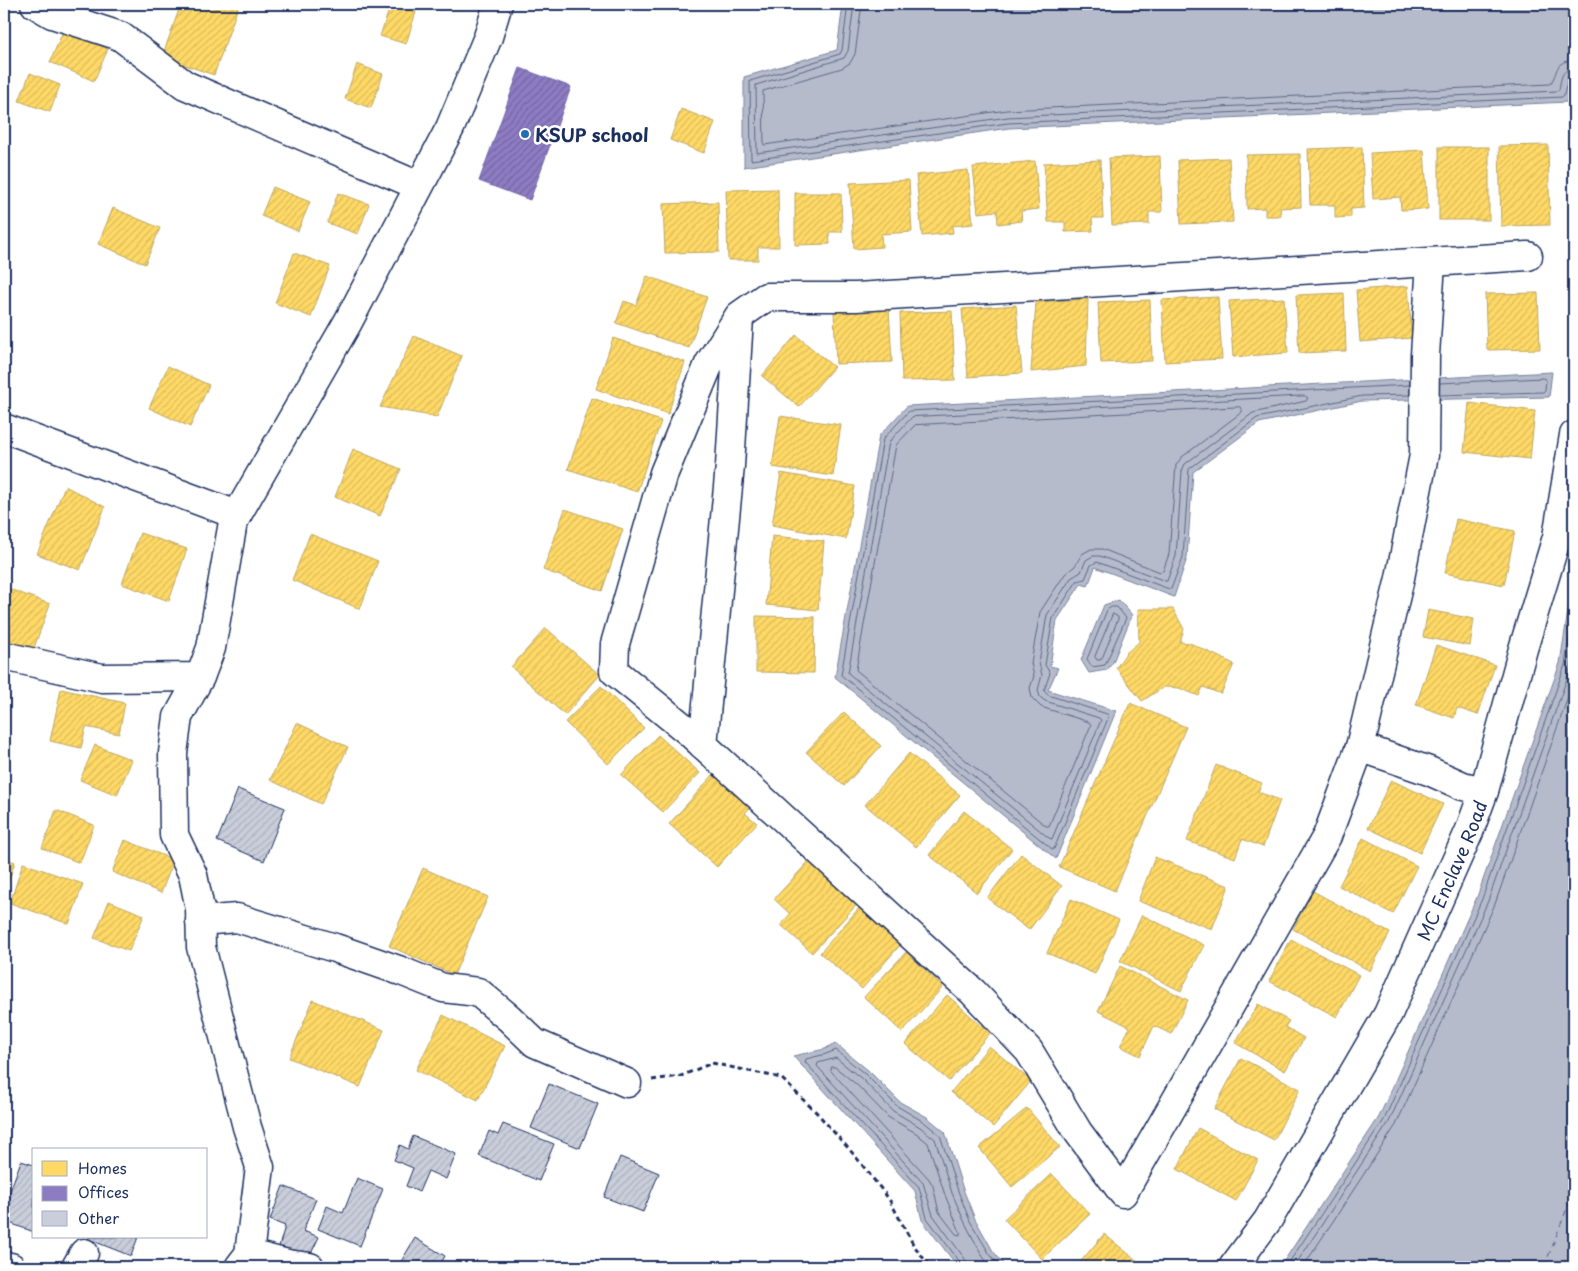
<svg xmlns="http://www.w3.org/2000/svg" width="1578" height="1271" font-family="'Playpen Sans',sans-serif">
  <defs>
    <pattern id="homes-hatch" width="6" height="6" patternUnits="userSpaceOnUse" patternTransform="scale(1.25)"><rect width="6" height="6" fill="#ffd966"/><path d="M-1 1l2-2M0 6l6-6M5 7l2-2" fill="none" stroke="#dabb5b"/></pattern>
    <pattern id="offices-hatch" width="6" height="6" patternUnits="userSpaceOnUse" patternTransform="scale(1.25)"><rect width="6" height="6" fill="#8e7cc3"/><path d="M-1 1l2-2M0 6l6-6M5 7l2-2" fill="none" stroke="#7366a2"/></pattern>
    <pattern id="building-hatch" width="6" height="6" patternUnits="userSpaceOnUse" patternTransform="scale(1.25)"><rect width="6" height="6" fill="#caceda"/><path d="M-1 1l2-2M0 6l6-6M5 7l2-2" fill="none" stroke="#adb1be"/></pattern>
  </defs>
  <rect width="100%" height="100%" fill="#fff"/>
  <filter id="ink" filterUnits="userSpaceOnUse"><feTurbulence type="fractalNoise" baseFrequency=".02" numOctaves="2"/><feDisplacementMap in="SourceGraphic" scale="10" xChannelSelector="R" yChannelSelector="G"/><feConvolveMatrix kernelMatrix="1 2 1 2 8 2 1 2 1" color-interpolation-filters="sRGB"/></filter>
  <g filter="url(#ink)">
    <!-- water -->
    <g fill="#b5bbca" stroke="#77839f">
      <polygon points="843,4 1574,4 1574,64 1568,102 1009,128 744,167 744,77 837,50"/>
      <polygon points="1552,372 1549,397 1362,401 1259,423 1193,472 1187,558 1174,597 1095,567 1088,586 1081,584 1057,620 1050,666 1058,668 1048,690 1116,711 1056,859 835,677 879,436 907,406"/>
      <polygon points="1574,572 1574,1267 1280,1267 1379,1117 1477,897 1560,663"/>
      <polygon points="1119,600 1132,615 1113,662 1107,670 1089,673 1081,660 1104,605"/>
      <polygon points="835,1043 869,1071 900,1102 927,1117 945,1132 963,1189 975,1219 993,1251 1006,1267 958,1267 922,1220 915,1191 793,1056 825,1049"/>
    </g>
    <!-- homes -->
    <g fill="url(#homes-hatch)" stroke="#bba664">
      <polygon points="48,4 81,4 77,15"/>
      <polygon points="181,4 239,4 214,75 162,57"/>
      <polygon points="391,4 416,12 406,44 380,36"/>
      <polygon points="63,31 108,49 94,81 50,62"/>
      <polygon points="357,64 383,74 371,108 345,99"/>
      <polygon points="30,73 60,85 50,112 19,101"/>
      <polygon points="681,109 715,122 704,153 670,140"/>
      <polygon points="1548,145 1550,225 1501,226 1499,146"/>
      <polygon points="1362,147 1364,208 1351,209 1351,217 1335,218 1335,205 1310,205 1308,149"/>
      <rect x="1439" y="147" width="50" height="73"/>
      <polygon points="1424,150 1428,209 1401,210 1400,197 1373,199 1370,153"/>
      <polygon points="1300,154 1301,207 1280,208 1281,216 1265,216 1265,208 1247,209 1246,155"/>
      <polygon points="1160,156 1162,212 1149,212 1149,224 1112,225 1109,158"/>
      <polygon points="1229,158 1233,222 1181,224 1178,160"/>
      <polygon points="1100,160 1103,218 1092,218 1093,231 1065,232 1065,222 1048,222 1044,163"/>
      <polygon points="1035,161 1039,209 1021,211 1022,221 998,224 997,211 978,213 973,167"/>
      <polygon points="968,170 973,224 952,226 953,233 922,236 916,175"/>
      <polygon points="909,180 912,232 881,234 882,247 854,249 850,183"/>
      <polygon points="273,187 310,202 298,231 261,216"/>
      <polygon points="778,189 779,247 758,247 758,260 728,260 726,190"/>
      <polygon points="338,193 369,204 358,234 327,223"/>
      <polygon points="795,193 841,193 842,232 829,232 830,244 795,245"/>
      <polygon points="718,202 719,252 665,253 663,204"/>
      <polygon points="113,208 160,228 145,264 98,244"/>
      <polygon points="294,253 330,266 311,317 275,303"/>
      <polygon points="647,276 707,297 689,348 616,323 624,301 636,305"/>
      <polygon points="1408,286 1412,338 1360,342 1356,290"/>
      <polygon points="1344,293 1346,351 1299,353 1296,295"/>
      <polygon points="1538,293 1540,349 1487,350 1485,294"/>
      <polygon points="1218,297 1222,359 1165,362 1162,300"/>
      <polygon points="1284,298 1288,353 1233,357 1229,301"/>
      <polygon points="1088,299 1086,366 1031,372 1036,302"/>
      <polygon points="1150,300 1152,361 1101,363 1098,302"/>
      <polygon points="1016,305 1022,373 968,377 962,309"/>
      <polygon points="889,308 892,362 836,364 834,310"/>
      <polygon points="952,311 955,380 902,381 900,313"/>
      <polygon points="796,335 834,367 799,407 762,376"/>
      <polygon points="414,336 462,356 437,417 380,407"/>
      <polygon points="613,338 685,362 668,414 596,389"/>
      <polygon points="168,366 209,385 190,427 149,408"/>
      <polygon points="592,398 661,421 637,492 568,469"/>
      <polygon points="1469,403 1535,411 1530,459 1464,452"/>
      <polygon points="780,416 841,425 833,476 772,467"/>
      <polygon points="353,449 401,469 380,516 335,497"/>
      <polygon points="781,473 855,486 846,539 772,525"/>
      <polygon points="65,486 105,507 80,570 37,554"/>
      <polygon points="565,509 623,529 602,591 543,570"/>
      <polygon points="1456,519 1515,531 1504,585 1445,573"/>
      <polygon points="140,533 187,549 169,601 122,584"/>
      <polygon points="310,534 378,561 360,609 292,580"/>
      <polygon points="772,536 824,541 818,610 766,605"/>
      <polygon points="4,587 50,604 32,653 4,642"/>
      <polygon points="1138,609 1173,609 1184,629 1180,642 1190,643 1234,664 1221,694 1203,687 1199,696 1179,688 1164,687 1142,701 1116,668 1126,653 1139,642"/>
      <polygon points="1428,610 1474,619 1470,646 1423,637"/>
      <polygon points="756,616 815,617 814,673 756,672"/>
      <polygon points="546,628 600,675 565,715 511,667"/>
      <polygon points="1436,645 1495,665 1478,715 1457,708 1454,718 1416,705"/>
      <polygon points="4,674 7,675 4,694"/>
      <polygon points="601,686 644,728 608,764 565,722"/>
      <polygon points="61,689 125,703 119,734 86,727 81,748 50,741"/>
      <polygon points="1130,703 1186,727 1115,891 1059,867"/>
      <polygon points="844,712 881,746 844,786 806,752"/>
      <polygon points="297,723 348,747 321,804 270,780"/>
      <polygon points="658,735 700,773 663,812 621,775"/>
      <polygon points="95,745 132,760 117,795 80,780"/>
      <polygon points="909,753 960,795 916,847 865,805"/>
      <polygon points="1216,765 1262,783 1258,792 1280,800 1263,847 1242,839 1235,858 1187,841"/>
      <polygon points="714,774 727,786 733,780 756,800 745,813 757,823 717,867 669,824"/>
      <polygon points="1391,780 1443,804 1420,853 1368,828"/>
      <polygon points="56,810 94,825 80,863 42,848"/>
      <polygon points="964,811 1012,849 977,893 929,855"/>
      <polygon points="1363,838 1417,866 1393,914 1339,886"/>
      <polygon points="125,840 174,860 161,893 112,872"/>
      <polygon points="1021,854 1062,886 1029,930 987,898"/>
      <polygon points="1155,857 1229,886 1212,929 1138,901"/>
      <polygon points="4,858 15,862 4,895"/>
      <polygon points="810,860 862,899 812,953 781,925 790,914 774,899"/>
      <polygon points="23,863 83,884 69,924 10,903"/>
      <polygon points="423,868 488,897 454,975 389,946"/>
      <polygon points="1313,891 1390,933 1370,971 1293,929"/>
      <polygon points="1071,899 1119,920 1095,974 1047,953"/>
      <polygon points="109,901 144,915 129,951 94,938"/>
      <polygon points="859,908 901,944 862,989 820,953"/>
      <polygon points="1142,915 1204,945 1181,991 1120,961"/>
      <polygon points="1291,939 1359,975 1337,1017 1269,981"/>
      <polygon points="906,952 943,987 902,1032 864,997"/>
      <polygon points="1120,966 1188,1000 1171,1034 1154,1026 1140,1056 1120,1046 1130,1027 1098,1011"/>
      <polygon points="947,995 990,1033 949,1081 905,1044"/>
      <polygon points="313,1000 384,1030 360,1087 289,1058"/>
      <polygon points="1258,1004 1289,1021 1285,1027 1304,1038 1285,1071 1235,1043"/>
      <polygon points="443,1015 505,1046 478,1100 416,1070"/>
      <polygon points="989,1046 1031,1081 993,1127 951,1092"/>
      <polygon points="1241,1058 1300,1089 1274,1140 1214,1109"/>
      <polygon points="1027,1108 1060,1147 1012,1187 979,1148"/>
      <polygon points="1198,1128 1258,1160 1236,1201 1177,1169"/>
      <polygon points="1052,1174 1090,1214 1042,1259 1004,1219"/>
      <polygon points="1104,1234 1145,1267 1076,1267"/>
    </g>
    <!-- offices -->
    <polygon fill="url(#offices-hatch)" stroke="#6c65a5" points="520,68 571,87 530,200 479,181"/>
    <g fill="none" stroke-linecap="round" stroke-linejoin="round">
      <!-- shore -->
      <g stroke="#596789" stroke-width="1">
        <polyline points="848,4 842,50 840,54 750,81 751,160 1008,123 1562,97 1564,95 1568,77 1574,74"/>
        <path d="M854,4L848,51L844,58L756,85L757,153L1008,117L1557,91L1559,90C1561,79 1561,69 1574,68"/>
        <path d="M862,4L855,54L850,63L842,68L763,91L764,145L1007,110L1550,84C1559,73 1553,61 1574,60"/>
        <polyline points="1410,395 1362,396 1257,418 1189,469 1183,557 1171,589 1169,589 1097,562 1091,565 1085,579 1077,581 1053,618 1045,665 1050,673 1044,691 1048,695 1107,714 1109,716 1054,849 1052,849 841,675 883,439 909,411 1410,385"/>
        <polyline points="1440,395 1543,392 1545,390 1546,380 1543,378 1440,383"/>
        <polygon points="1305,396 1308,398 1306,401 1253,413 1185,464 1182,471 1176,556 1167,581 1165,581 1100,556 1093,556 1086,560 1081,572 1071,578 1047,615 1039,663 1042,675 1038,690 1040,697 1045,701 1099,718 1101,720 1052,839 1049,838 848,673 889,442 912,417"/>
        <polygon points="1240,407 1242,409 1242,412 1182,457 1176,465 1169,554 1163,571 1160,572 1102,549 1091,549 1082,554 1075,566 1065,574 1040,612 1031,663 1034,676 1030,688 1032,698 1041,707 1089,722 1091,725 1049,826 1046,826 856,670 896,445 915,425"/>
        <polygon points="1112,607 1117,607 1126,618 1105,665 1092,667 1087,659 1107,610"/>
        <polygon points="1113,614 1118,617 1118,619 1103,656 1100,660 1097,660 1095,657"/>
        <polygon points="832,1067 835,1067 857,1085 888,1117 916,1133 928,1143 945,1195 960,1232 960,1235 956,1234 939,1212 933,1186 929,1179 831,1071"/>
        <polyline points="961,1267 960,1262 927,1218 919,1187 805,1062 806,1059 826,1054 836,1050 866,1075 897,1106 924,1122 940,1135 958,1191 970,1221 989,1253 1000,1267"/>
        <polyline points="968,1267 965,1259 933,1215 923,1183 817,1066 818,1063 836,1058 862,1079 893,1111 920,1127 935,1139 952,1193 965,1223 983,1257 992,1267"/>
        <polyline points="1286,1267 1384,1120 1482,899 1565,665 1574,605"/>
        <polyline points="1294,1267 1389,1122 1488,901 1571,667 1574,646"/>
        <polyline points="1303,1267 1396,1125 1495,904 1574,680"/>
      </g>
      <!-- ferry -->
      <polyline stroke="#49597e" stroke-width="1" stroke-dasharray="6 5" stroke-linecap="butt" points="1544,1267 1574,1191"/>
    </g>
    <!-- building -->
    <g fill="url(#building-hatch)" stroke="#1b2f5e">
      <polygon points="238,789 285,808 264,861 217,841"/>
      <polygon points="549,1084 598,1104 580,1148 531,1128"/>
      <polygon points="503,1124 554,1144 539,1181 479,1156 489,1131 498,1135"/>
      <polygon points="413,1136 456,1154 446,1179 428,1171 419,1192 406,1186 413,1168 394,1160 400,1145 408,1149"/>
      <polygon points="620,1157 659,1173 643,1212 604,1197"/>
      <polygon points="21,1161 34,1165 34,1232 4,1221 4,1207"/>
      <polygon points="357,1178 383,1189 360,1246 318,1229 327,1206 343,1213"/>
      <polygon points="283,1186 316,1199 303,1231 319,1237 307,1262 278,1250 285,1226 270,1220"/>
      <polygon points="89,1237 138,1237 131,1256 88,1239"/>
      <polygon points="415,1238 445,1256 439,1267 403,1267 399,1265"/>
    </g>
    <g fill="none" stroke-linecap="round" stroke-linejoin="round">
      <defs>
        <g id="minor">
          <polyline points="35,4 52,14 120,36 185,85 419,186"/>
          <polyline points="4,428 237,515"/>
          <polyline points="4,656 102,678 200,677 211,648 233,522 348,322 450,128 488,37 498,4"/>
          <polyline points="200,677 178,717 173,753 174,835 193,875 200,909 201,947 247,1127 260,1167 249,1254 239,1267"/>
          <polyline points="703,745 730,466 739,318"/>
          <polyline points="1360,747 1400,578 1424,455 1425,355 1431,263"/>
          <polyline points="1484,791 1463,786 1429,771 1360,747 1327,836 1123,1193 1078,1132 1029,1051 973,992 689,732 614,671 615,644 664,473 709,364 739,316 766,297 856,297 1528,256"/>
          <polyline points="200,921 237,918 335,948 401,971 443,988 478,992 509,1018 535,1043 627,1083"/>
          <polyline points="249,1254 288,1264 310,1267"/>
          <polyline points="4,1266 11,1267"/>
          <polyline points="76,1267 84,1253"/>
          <path id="s1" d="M1233,1267L1268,1220L1388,1014L1469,832L1484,791L1523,649L1557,537L1574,435"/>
        </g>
      </defs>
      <!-- minor casing -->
      <use href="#minor" stroke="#1b2f5e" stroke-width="31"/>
      <!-- path -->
      <polyline stroke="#1b2f5e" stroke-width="3" stroke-dasharray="5 4" stroke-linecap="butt" points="652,1080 681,1076 712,1063 781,1078 818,1114 856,1157 889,1199 913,1244 930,1267"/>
      <!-- minor -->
      <use href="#minor" stroke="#fff" stroke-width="28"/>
    </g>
  </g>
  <!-- markers -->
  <circle fill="#1f6fb2" stroke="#fff" stroke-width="2" cx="525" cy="134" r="5"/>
  <g text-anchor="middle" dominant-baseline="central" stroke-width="5" stroke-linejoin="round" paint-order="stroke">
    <!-- poi labels -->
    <g font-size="18" font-weight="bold" fill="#1b2f5e" stroke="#fff" text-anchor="start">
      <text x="535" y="134">KSUP school</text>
    </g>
    <!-- street labels -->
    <g font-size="18" fill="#1b2f5e" stroke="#fff">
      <text stroke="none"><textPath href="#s1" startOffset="454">MC Enclave Road</textPath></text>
    </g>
  </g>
  <!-- margin -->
  <rect width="1578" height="1271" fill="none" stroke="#fff" stroke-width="20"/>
  <rect x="10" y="10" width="1558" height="1251" fill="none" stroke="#1b2f5e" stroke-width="2" filter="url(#ink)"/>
  <!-- legend -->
  <rect x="32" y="1148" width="175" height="90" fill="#ffffff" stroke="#a4acbf"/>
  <rect x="42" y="1161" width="25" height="15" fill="#ffd966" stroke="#a4acbf"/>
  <text x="78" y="1174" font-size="15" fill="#1b2f5e">Homes</text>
  <rect x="42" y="1186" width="25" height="15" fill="#8e7cc3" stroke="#a4acbf"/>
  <text x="78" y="1198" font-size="15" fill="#1b2f5e">Offices</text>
  <rect x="42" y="1211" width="25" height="15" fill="#caceda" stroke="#a4acbf"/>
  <text x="78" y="1224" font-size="15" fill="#1b2f5e">Other</text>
</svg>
